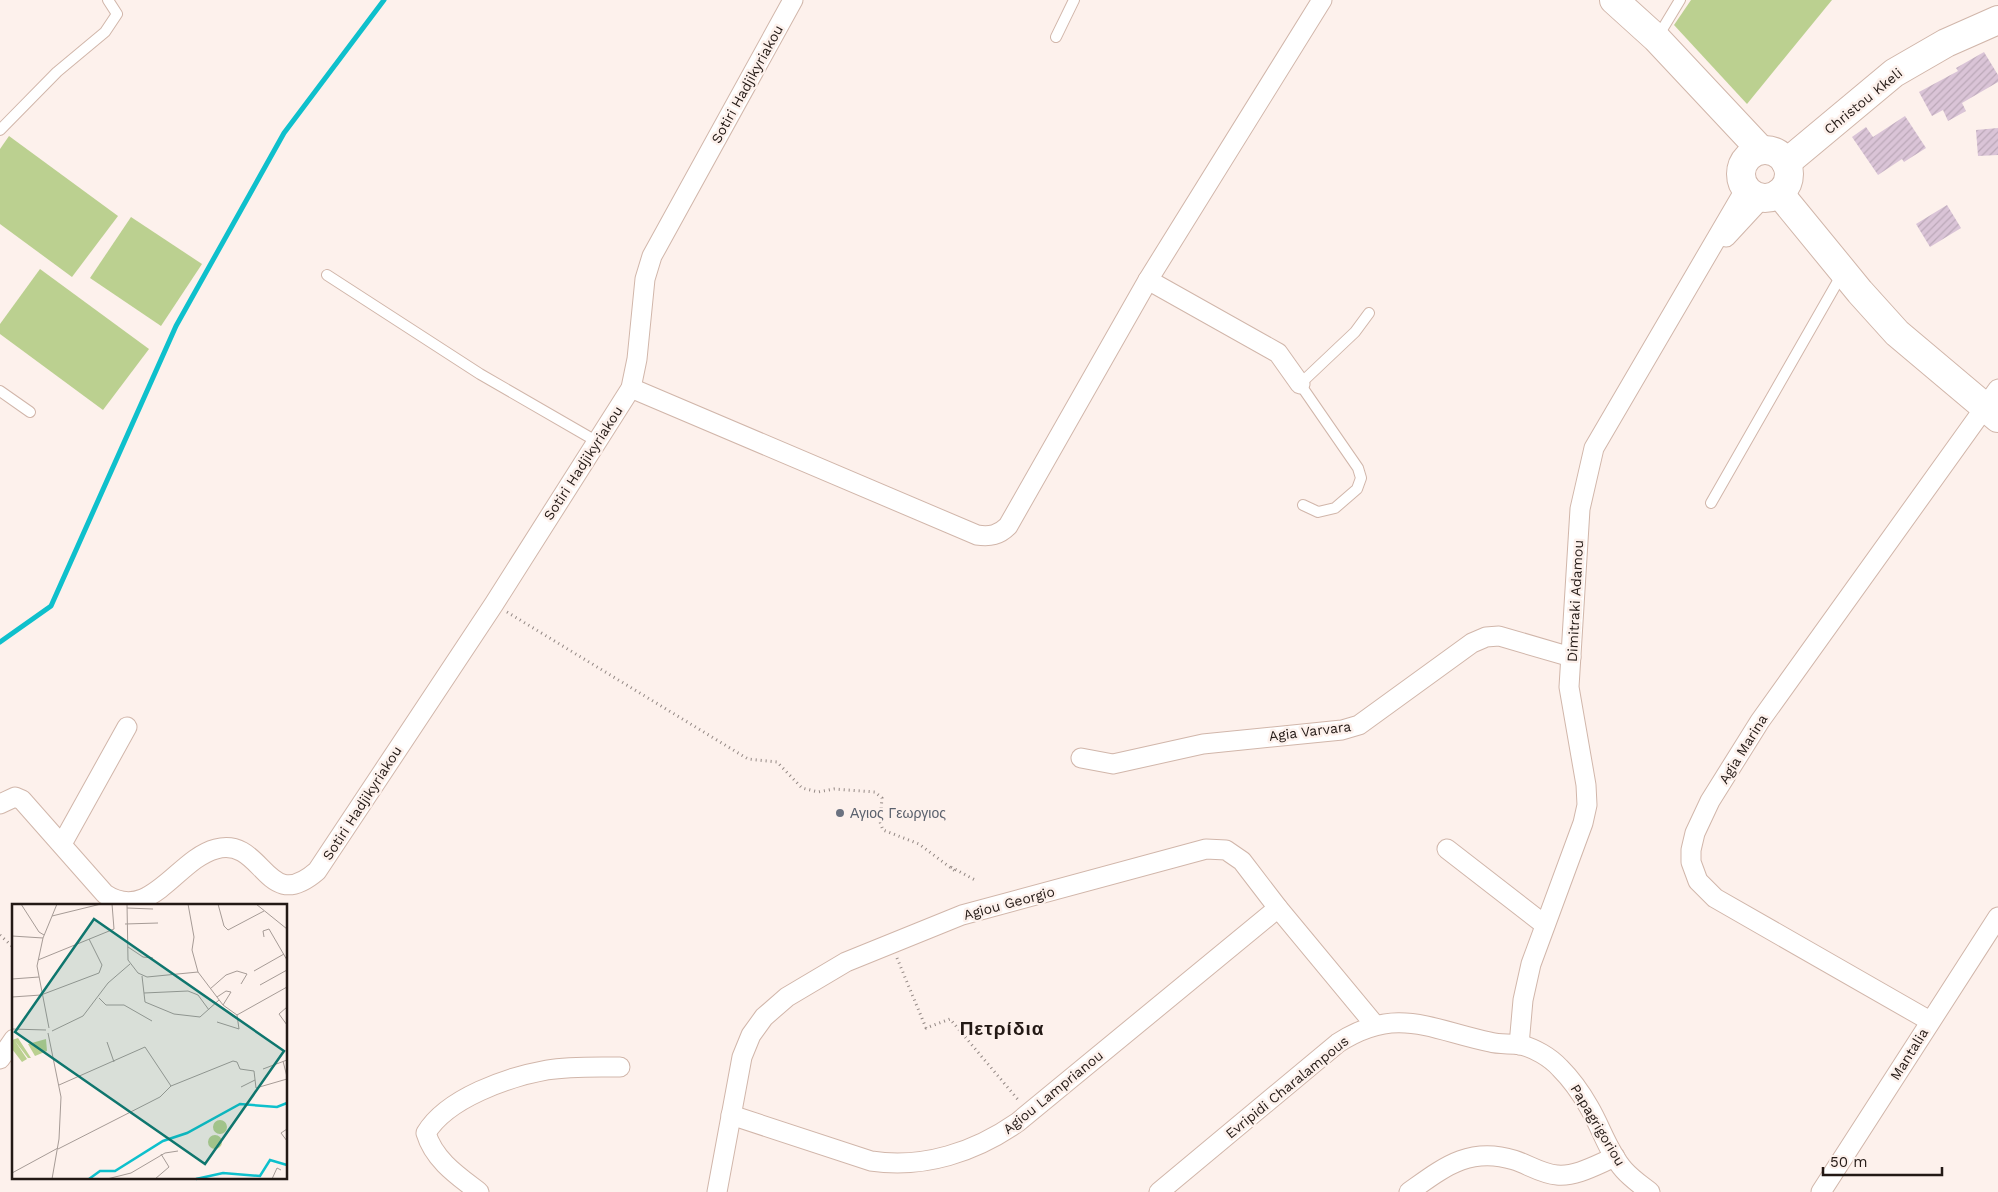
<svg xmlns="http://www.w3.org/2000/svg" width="1998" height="1192" font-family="'Work Sans',sans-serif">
  <defs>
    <pattern id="building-hatch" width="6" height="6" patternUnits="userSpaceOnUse" patternTransform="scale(1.25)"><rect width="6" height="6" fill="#dac4d7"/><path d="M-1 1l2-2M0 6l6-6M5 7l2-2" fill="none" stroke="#bba8b8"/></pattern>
  </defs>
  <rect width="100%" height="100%" fill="#fdf1ec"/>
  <!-- green -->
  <g fill="#bbd090">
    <polygon points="1691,0 1832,0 1747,104 1674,25"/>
    <polygon points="9,136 118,216 72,277 0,224 0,149"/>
    <polygon points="131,217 202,264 161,326 90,278"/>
    <polygon points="40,269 149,349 103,410 0,334 0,324"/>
  </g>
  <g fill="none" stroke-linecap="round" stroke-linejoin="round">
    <!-- stream -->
    <polyline stroke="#0ec0cc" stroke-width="5" points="0,642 51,606 176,326 284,133 384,0"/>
  </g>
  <!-- building -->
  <g fill="url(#building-hatch)">
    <polygon points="1984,52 1998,75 1998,82 1962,103 1966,111 1948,121 1943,110 1932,116 1919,92 1958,71 1956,68"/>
    <polygon points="1905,116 1926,148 1904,162 1902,159 1878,175 1852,137 1866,127 1873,137"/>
    <polygon points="1998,128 1998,155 1978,156 1976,130"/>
    <polygon points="1947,205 1961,228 1930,247 1916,224"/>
  </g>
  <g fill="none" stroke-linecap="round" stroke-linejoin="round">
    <defs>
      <g id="lane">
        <polyline points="1056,37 1074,0"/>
        <polyline points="1657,38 1680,0"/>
        <polyline points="0,130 57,72 105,32 117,14 108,0"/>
        <polyline points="327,275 480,374 596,441"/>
        <polyline points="0,391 30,412"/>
        <polyline points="1711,503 1842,274"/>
        <polyline points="1303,505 1318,512 1335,508 1357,489 1361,478 1358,468 1300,384 1355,332 1369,313"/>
      </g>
      <g id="street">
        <polyline points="1726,237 1763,197"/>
        <polyline points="1148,280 1278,353 1300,384"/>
        <path d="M631,388L977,535C990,537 999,535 1008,526L1148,280L1322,0"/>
        <polyline points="1081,758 1113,764 1203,744 1342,730 1359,725 1472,643 1486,637 1499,636 1571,657"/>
        <path d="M0,804L15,797L22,800L105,894C150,924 177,859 216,849C264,836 265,916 317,871L494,604L631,388L637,359L645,279L652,256L793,0"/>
        <polyline points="62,844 127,727"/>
        <polyline points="1447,849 1545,925"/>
        <polyline points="1930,1021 1715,898 1698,881 1691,862 1691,850 1695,833 1710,801 1760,721 1998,389"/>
        <polyline points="1519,1045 1523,1000 1531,964 1583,823 1587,805 1586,785 1569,687 1580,509 1594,448 1746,188"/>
        <polyline points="0,1059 14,1039"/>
        <path d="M731,1115L871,1161C924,1169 975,1152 1018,1122L1278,908"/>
        <path d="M479,1192C458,1176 434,1160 426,1133C447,1098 508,1077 547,1070C571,1066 596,1067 620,1067"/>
        <polyline points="717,1192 742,1057 751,1035 764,1017 787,997 846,962 962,915 1206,849 1226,850 1242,861 1278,908 1375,1025"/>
        <path d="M1159,1192L1338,1043C1397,1005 1431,1030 1490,1042C1500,1045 1511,1043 1521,1045C1534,1048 1550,1057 1560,1068C1571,1079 1581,1093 1589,1107C1601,1127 1608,1152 1624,1170C1632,1179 1641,1185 1650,1192"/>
        <path d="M1409,1192C1443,1168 1469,1146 1514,1160C1527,1164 1542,1174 1557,1175C1576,1177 1598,1164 1615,1157"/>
        <polyline points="1821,1192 1998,917"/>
      </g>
      <g id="secondary">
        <polyline points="1614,0 1656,38 1761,150"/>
        <circle cx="1765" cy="174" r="24"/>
        <polyline points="1786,163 1894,73 1946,43 1998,20"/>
        <polyline points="1779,193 1860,292 1897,333 1998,418"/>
      </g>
    </defs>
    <!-- lane casing -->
    <use href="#lane" stroke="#d1b6aa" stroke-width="12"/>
    <!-- street casing -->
    <use href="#street" stroke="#d1b6aa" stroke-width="21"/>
    <!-- secondary casing -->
    <use href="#secondary" stroke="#d1b6aa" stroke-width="30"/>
    <!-- path -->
    <g stroke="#938884" stroke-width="3" stroke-dasharray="1 4" stroke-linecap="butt">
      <polyline points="507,612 748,759 777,762 802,788 818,792 834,789 875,792 882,798 880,822 883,830 919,844 955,871"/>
      <polyline points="951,867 977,881"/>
      <polyline points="0,935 14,948"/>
      <polyline points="897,958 926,1028 950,1019 1020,1102"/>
    </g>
    <!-- lane -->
    <use href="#lane" stroke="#fff" stroke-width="10"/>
    <!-- street -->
    <use href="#street" stroke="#fff" stroke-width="19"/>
    <!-- secondary -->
    <use href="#secondary" stroke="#fff" stroke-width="28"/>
  </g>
  <!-- markers -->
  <circle fill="#6b7280" stroke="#fdf1ec" stroke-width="2" cx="840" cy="813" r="5"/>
  <g text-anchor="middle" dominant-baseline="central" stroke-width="5" stroke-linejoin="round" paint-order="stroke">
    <!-- street labels -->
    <g font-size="14" fill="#231915" stroke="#fdf1ec">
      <text transform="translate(747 84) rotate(-61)">Sotiri Hadjikyriakou</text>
      <text transform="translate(1863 101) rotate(-39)">Christou Kkeli</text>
      <text transform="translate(583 463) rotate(-57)">Sotiri Hadjikyriakou</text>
      <text transform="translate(1575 601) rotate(-87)">Dimitraki Adamou</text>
      <text transform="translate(1310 731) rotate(-7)">Agia Varvara</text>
      <text transform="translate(1743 749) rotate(-58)">Agia Marina</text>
      <text transform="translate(362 803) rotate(-57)">Sotiri Hadjikyriakou</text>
      <text transform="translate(1009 903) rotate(-15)">Agiou Georgio</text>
      <text transform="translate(1909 1054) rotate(-58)">Mantalia</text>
      <text transform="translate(1287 1087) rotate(-39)">Evripidi Charalampous</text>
      <text transform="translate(1053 1092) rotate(-39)">Agiou Lamprianou</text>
      <text transform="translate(1598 1125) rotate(59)">Papagrigoriou</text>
    </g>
    <!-- worship labels -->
    <g font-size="14" fill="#5b616d" stroke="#fdf1ec" text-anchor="start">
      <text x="850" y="813">Αγιος Γεωργιος</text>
    </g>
    <!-- district labels -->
    <g font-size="19" font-weight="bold" letter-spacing="1" fill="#231915" stroke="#fdf1ec">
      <text x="1002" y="1028">Πετρίδια</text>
    </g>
  </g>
  <!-- overview -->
  <g transform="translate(12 904)">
    <rect width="275" height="275" fill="#fdf1ec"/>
    <path d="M6,134L19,154H16L3,137L15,155L10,158L0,145V136ZM34,135L35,147L23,152L16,140ZM201 223a7 7 0 1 1 14 0a7 7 0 1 1-14 0ZM196 238a7 7 0 1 1 14 0a7 7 0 1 1-14 0Z" fill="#bbd090"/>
    <path fill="none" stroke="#0ec0cc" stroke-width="2.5" d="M77,275L88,267H103L151,237L175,229L228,200L265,203L275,199M184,275L211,269L248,272L258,256L275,261"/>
    <path fill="none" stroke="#a69b96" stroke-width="1" d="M9,0L27,28L32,31M115,0L116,56L126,69L135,73L186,68M176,0L182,33L180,46L186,68L211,101L225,111M206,0L212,22L216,26L252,7M244,0L275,25M115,4L141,5M40,12L89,0M113,20L146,19M0,32L31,34M252,33L251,27L257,25L275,56M116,43L131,53L141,54M26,56L102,25L100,0M242,67L272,50M130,72L133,98L162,110L188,113L207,96M0,75L27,73M248,81L275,66M198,85L214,71L225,67L235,70L229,80M132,89L176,87L186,91L197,106M0,93L29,91L87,69L90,61L77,35M205,93L214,87L219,88L211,101M87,94L94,101H112L140,117M275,103L267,110L275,121M225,111L275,83M205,118L227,125L225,111M37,124L25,62L31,34L45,0M0,125L34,126M40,127L71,112L96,79L118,60M36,129L49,193L47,235L40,275M95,138L102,158M271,157L275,173M251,165L275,156M47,181L133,143L159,182M229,183L243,176M275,225L269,229L275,237M46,245L148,193L159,182L221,157L225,158L228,165L242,167L244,184L275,175M0,269L46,244M95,275L119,269L153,249L166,247M143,275L157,263L149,250M260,275L265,264L269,266"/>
    <path fill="#0f766e" fill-opacity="0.15" stroke="#0f766e" stroke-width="2.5" d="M82,15L272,147L193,260L3,128Z"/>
    <rect width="275" height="275" fill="none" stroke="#231915" stroke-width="2.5"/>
  </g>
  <!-- scale -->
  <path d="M1823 1167v8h119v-8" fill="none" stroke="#231915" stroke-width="2.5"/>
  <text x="1830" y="1167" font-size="15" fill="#231915" stroke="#fdf1ec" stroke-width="4" paint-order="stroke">50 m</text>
</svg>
